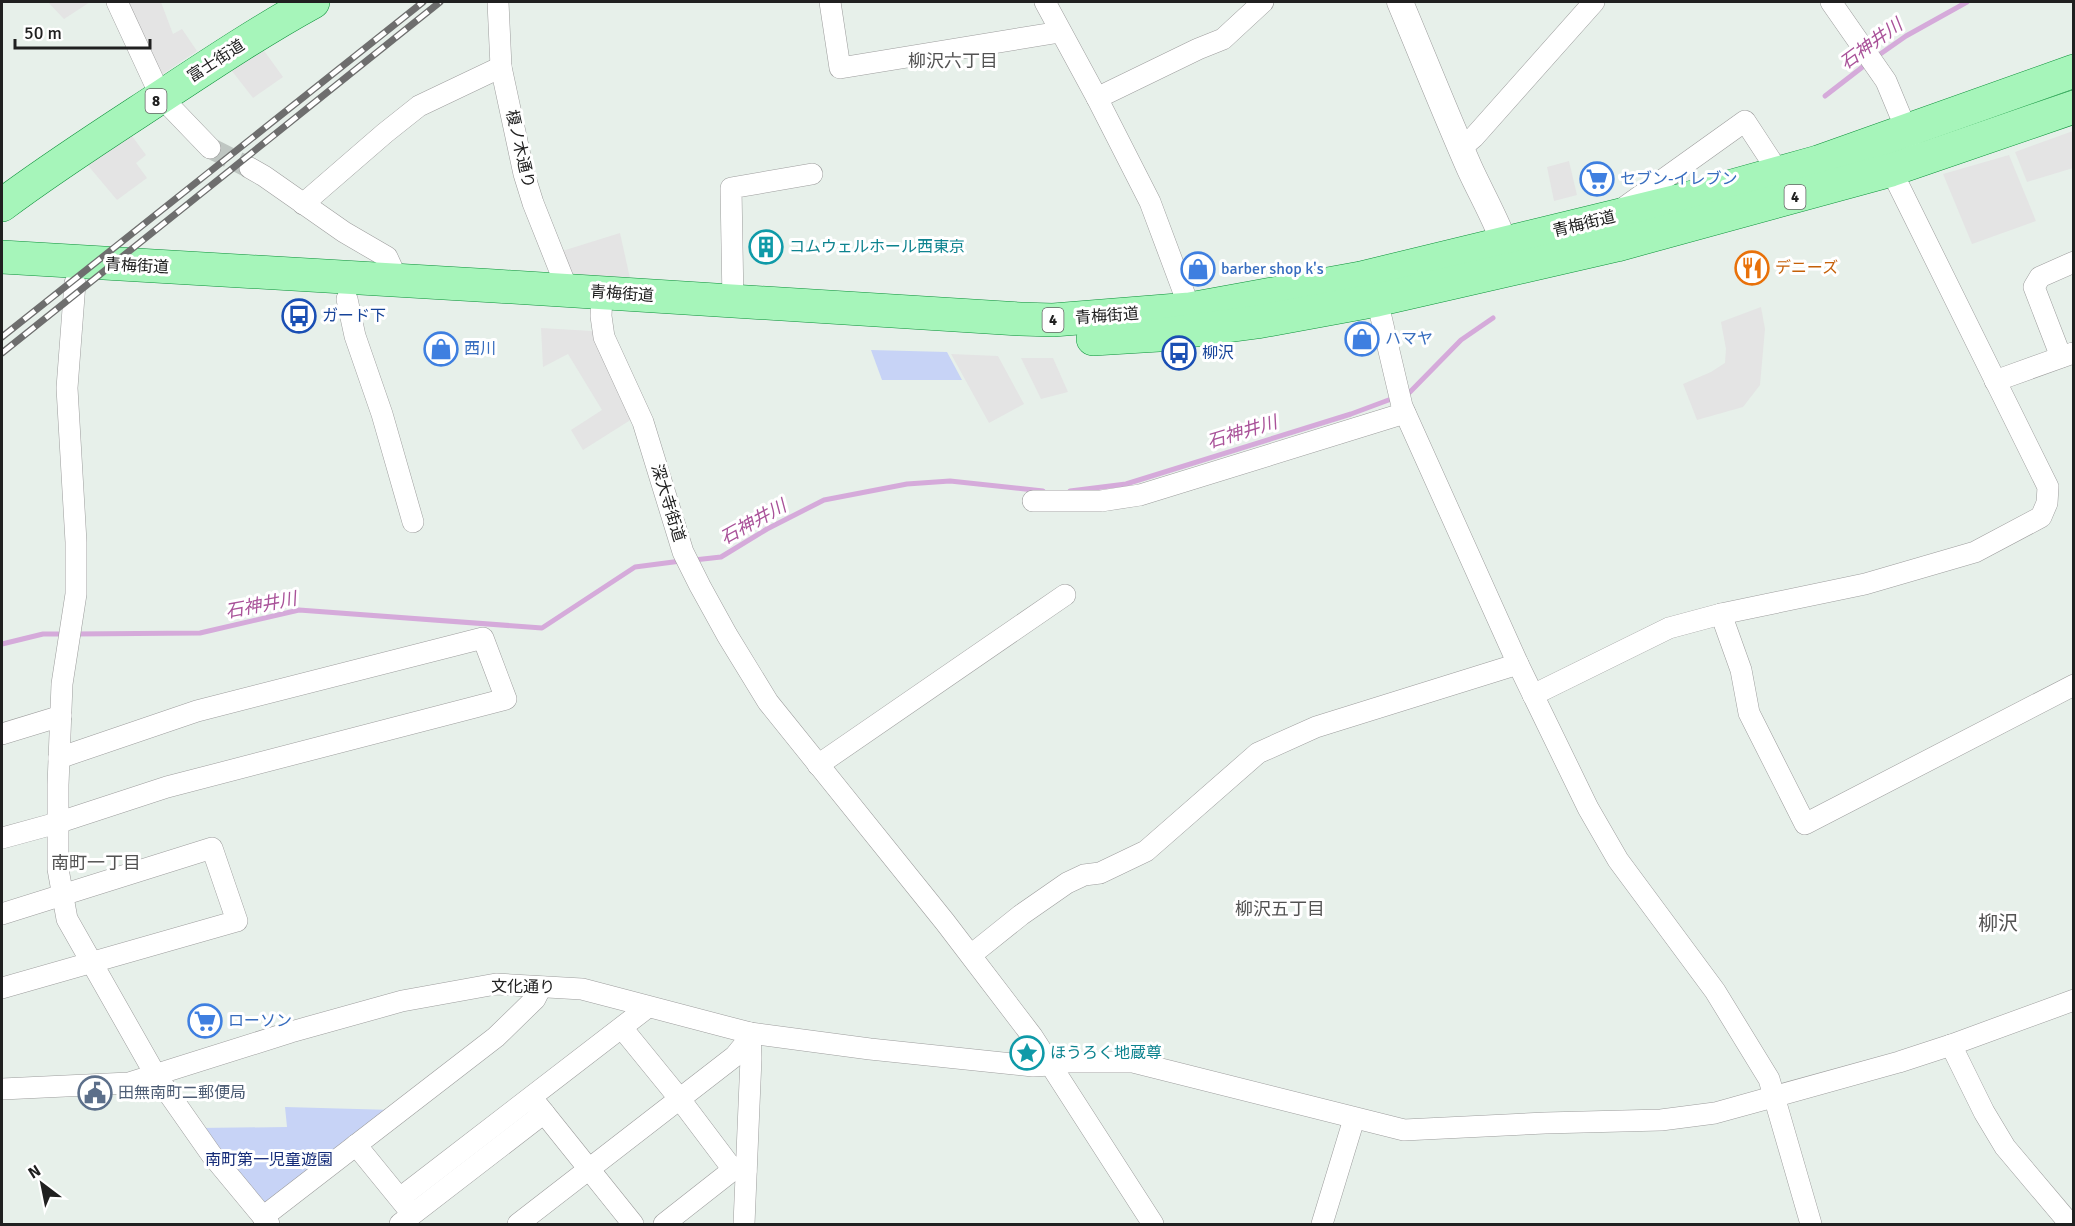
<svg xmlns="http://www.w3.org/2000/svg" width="2075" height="1226" font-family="Signika,'Noto Sans JP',sans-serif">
  <rect width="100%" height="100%" fill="#e7f0ea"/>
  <!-- park -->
  <g fill="#c7d3f6">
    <polygon points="871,350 947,352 962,380 882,380"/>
    <polygon points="285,1107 393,1110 264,1205 199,1128 287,1127"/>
  </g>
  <!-- parking -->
  <g fill="#e4e4e4">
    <polygon points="48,2 90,2 64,19"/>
    <polygon points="124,2 161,2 173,34 182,29 197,51 154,80"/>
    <polygon points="260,45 283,77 253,98 228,66"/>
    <polygon points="2073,131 2073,168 2027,182 2015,152"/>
    <polygon points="129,132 146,155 136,163 147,178 117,200 86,163"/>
    <polygon points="2009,155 2036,221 1972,244 1943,174"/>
    <polygon points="1569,161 1577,195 1554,201 1547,167"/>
    <polygon points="620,233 630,278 567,275 559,252"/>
    <polygon points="1761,307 1765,329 1760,385 1743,407 1697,420 1683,384 1711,372 1725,363 1726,349 1721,322"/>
    <polygon points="541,328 592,331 632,419 583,450 571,430 602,410 568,354 543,367"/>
    <polygon points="951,354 998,356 1024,404 989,423"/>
    <polygon points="1021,358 1053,358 1068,392 1041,399"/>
  </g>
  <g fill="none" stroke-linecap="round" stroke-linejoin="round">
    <!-- stream -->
    <g stroke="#d5aada" stroke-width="5">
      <polyline points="1876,57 1906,36 1967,2"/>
      <polyline points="1825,96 1869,62"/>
      <polyline points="1403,395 1410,392 1461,340 1493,318"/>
      <polyline points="1070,491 1126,484 1351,414 1394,398"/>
      <polyline points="694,560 721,557 767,529 824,500 907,484 950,481 1043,491"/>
      <polyline points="74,634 200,633 299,610 542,628 635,567 681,561"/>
      <polyline points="2,644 43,634 65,634"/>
    </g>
    <!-- minor-tunnel -->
    <polyline stroke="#bfc6c2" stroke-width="21" stroke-dasharray="21 10" stroke-linecap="butt" points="210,148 250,168"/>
    <defs>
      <g id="minor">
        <polyline points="117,2 161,97 210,148"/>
        <polyline points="498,2 501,67 524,174 533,203 568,291"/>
        <polyline points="830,2 840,68 1060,32"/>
        <polyline points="1045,2 1097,98 1150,202 1190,309"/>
        <polyline points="1831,2 1886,81 1911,141"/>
        <polyline points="1097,98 1198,49 1223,39 1263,2"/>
        <polyline points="1461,148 1474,137 1594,2"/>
        <polyline points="250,168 264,176 344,232 387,257 398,281"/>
        <polyline points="303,204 385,133 419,106 501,67"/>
        <polyline points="1622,209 1745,121 1779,173"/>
        <polyline points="75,283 67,388 76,542 76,594 62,684 58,785 58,869 67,919 155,1074 211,1154 269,1224"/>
        <polyline points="602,293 601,316 604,337 643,422 683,552 700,586 727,635 768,702 945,922 1032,1036 1153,1224"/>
        <polyline points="347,299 355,336 382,414 413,522"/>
        <polyline points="1377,300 1402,406 1518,664 1588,808 1618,860 1715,991 1769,1079 1811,1224"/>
        <polyline points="733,302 731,188 812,174"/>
        <polyline points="2061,357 2034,287 2040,277 2074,262"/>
        <polyline points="1995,381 2073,353"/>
        <polyline points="1033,501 1101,501 1140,495 1405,413"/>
        <polyline points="1721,614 1741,670 1749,713 1805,824 2074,685"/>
        <polyline points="1533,695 1669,628 1721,614 1865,584 1975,552 2041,517 2047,503 2048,487 1891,170"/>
        <polyline points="2,734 61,716"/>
        <polyline points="818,765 1065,595"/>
        <polyline points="2,838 57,823 167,787 506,699 483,638 197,711 59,758"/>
        <polyline points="2,914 212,848 237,921 2,988"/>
        <polyline points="971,955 1021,915 1067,883 1084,875 1100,873 1146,851 1258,753 1316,727 1518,664"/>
        <polyline points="622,1028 679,1098 728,1163 734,1169 746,1171"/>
        <polyline points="1951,1045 1984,1112 2005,1147 2070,1224"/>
        <polyline points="2,1089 129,1083 291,1032 402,1001 496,984 582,989 750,1033 870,1049 1033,1066 1051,1065 1062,1062 1133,1062 1404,1130 1545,1123 1661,1120 1715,1113 1899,1062 1951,1045 2074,1000"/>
        <polyline points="536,1103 633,1224"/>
        <polyline points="356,1145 409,1210"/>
        <polyline points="400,1198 648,1007"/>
        <polyline points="263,1217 496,1037 535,999 541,987"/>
        <polyline points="400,1224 544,1113"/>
        <polyline points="518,1224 735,1056 744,1045 750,1033"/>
        <polyline points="664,1224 734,1169"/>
        <polyline points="744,1224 751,1058 750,1033"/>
        <polyline points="1322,1224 1354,1119"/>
      </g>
      <path id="tertiary" d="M1400,2C1423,57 1445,112 1469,167C1482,196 1502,229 1509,260"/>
      <g id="primary">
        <path d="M2,205C46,172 92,142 138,112C196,74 253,35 313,2"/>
        <polyline points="2,257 495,286 1020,319 1053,320 1190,309 1361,278 1682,200 1818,162 2074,71"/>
        <polyline points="1093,339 1159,335 1257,322 1377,300 1617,245 1891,170 2074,107"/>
      </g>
    </defs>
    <!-- minor casing -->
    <use href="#minor" stroke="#9d9d9d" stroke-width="22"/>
    <!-- tertiary casing -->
    <use href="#tertiary" stroke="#9d9d9d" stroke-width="27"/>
    <!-- primary casing -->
    <use href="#primary" stroke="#0b9139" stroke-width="34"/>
    <!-- minor -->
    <use href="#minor" stroke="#fff" stroke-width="21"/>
    <!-- tertiary -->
    <use href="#tertiary" stroke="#fff" stroke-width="26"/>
    <!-- primary -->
    <use href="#primary" stroke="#a6f5ba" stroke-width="33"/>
    <defs>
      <g id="rail">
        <polyline points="2,337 423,2"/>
        <polyline points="2,353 440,2"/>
      </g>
    </defs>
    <!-- rail casing -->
    <use href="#rail" stroke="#6e6e6e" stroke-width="7"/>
    <!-- rail -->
    <use href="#rail" stroke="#fff" stroke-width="4.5" stroke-dasharray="14" stroke-linecap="butt"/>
  </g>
  <!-- icons -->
  <defs>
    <symbol id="supermarket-ring" viewBox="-11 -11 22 22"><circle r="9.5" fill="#fff" stroke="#3f7fe0" stroke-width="1.5"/><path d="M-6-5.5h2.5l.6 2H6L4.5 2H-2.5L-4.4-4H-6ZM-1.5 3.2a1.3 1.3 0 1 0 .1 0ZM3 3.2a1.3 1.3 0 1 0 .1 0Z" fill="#3f7fe0"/></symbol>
    <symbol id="building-ring" viewBox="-11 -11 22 22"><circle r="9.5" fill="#fff" stroke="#0f9aa8" stroke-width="1.5"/><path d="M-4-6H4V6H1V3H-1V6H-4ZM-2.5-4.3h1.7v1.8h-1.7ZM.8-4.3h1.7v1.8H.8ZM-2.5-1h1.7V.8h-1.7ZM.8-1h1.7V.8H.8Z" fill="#0f9aa8"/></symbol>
    <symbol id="restaurant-ring" viewBox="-11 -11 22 22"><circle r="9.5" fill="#fff" stroke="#e8710a" stroke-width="1.5"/><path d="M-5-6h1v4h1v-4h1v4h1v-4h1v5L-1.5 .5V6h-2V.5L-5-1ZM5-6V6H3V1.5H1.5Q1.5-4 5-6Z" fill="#e8710a"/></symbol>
    <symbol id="shop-ring" viewBox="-11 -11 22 22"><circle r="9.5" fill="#fff" stroke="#3f7fe0" stroke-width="1.5"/><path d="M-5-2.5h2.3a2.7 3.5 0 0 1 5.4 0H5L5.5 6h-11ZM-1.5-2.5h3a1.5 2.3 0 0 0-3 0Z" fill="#3f7fe0"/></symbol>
    <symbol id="bus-ring" viewBox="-11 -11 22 22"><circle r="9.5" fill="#fff" stroke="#1a4fb4" stroke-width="1.5"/><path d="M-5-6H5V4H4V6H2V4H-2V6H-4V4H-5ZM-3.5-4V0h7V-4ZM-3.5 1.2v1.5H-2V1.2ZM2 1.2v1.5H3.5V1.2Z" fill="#1a4fb4"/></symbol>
    <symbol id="sight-ring" viewBox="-11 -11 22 22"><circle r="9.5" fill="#fff" stroke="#0f9aa8" stroke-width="1.5"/><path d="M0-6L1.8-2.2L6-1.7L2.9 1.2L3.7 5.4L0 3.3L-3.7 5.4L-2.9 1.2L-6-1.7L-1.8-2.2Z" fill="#0f9aa8"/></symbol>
    <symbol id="civic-ring" viewBox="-11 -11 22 22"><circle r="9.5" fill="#fff" stroke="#5c6f8a" stroke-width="1.5"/><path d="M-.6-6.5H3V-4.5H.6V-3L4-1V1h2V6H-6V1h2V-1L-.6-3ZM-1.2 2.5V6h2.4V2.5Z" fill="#5c6f8a"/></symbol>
  </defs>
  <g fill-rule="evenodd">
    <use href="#supermarket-ring" x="1578" y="160" width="38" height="38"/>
    <use href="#building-ring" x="747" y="228" width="38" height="38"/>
    <use href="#restaurant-ring" x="1733" y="249" width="38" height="38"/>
    <use href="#shop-ring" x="1179" y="250" width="38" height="38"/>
    <use href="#bus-ring" x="280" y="297" width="38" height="38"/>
    <use href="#shop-ring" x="1343" y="320" width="38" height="38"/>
    <use href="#shop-ring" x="422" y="330" width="38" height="38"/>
    <use href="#bus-ring" x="1160" y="334" width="38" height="38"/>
    <use href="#supermarket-ring" x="186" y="1002" width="38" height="38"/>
    <use href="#sight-ring" x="1008" y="1034" width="38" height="38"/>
    <use href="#civic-ring" x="76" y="1074" width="38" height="38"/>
  </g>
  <g text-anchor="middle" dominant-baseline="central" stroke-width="6" stroke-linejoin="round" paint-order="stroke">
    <!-- shield labels -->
    <g fill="#fff" stroke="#636363" stroke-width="1.5">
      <rect x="145.5" y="89" width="21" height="24" rx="4.5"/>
      <rect x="1784.5" y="185" width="21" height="24" rx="4.5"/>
      <rect x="1042.5" y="308" width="21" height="24" rx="4.5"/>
    </g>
    <g font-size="15" font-weight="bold" fill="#202020">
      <text x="156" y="101">8</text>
      <text x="1795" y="197">4</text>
      <text x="1053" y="320">4</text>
    </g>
    <!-- street labels -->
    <g font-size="16" fill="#202020" stroke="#fff">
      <text transform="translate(216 61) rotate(-33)">富士街道</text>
      <text transform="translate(520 149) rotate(77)">榎ノ木通り</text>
      <text transform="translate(1584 224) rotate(-14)">青梅街道</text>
      <text transform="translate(137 266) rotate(3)">青梅街道</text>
      <text transform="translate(622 294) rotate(4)">青梅街道</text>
      <text transform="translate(1107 316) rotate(-4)">青梅街道</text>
      <text transform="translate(668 503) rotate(73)">深大寺街道</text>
      <text transform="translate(523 987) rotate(1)">文化通り</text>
    </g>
    <!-- shop labels -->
    <g font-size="16" fill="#366cbe" stroke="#fff" text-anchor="start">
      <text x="1620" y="179">セブン-イレブン</text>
      <text x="1221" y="269">barber shop k's</text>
      <text x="1385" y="339">ハマヤ</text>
      <text x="464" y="349">西川</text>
      <text x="228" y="1021">ローソン</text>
    </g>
    <!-- culture labels -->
    <g font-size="16" fill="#0d838f" stroke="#fff" text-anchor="start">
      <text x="789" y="247">コムウェルホール西東京</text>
      <text x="1050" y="1053">ほうろく地蔵尊</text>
    </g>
    <!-- food labels -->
    <g font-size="16" fill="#c56008" stroke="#fff" text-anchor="start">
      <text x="1775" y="268">デニーズ</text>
    </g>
    <!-- transit labels -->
    <g font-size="16" fill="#164399" stroke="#fff" text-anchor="start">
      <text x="322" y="316">ガード下</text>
      <text x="1202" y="353">柳沢</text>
    </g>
    <!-- service labels -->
    <g font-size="16" fill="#4e5e75" stroke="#fff" text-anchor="start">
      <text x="118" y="1093">田無南町二郵便局</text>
    </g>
    <!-- park labels -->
    <g font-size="16" fill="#142b78" stroke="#fff">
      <text x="269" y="1160">南町第一児童遊園</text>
    </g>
    <!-- water labels -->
    <g font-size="18" font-style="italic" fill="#a95299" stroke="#fff">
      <text transform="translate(1871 44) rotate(-36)">石神井川</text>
      <text transform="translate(1242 432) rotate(-17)">石神井川</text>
      <text transform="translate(753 522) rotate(-29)">石神井川</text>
      <text transform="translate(261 605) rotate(-11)">石神井川</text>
    </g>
    <!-- neighbourhood labels -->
    <g font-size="18" fill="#535353" stroke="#fff">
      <text x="953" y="61">柳沢六丁目</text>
      <text x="96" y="863">南町一丁目</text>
      <text x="1280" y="909">柳沢五丁目</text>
    </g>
    <!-- quarter labels -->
    <g font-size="20" fill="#535353" stroke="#fff">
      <text x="1998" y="923">柳沢</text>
    </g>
  </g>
  <!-- border -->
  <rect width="2075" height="1226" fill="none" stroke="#202020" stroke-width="6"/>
  <!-- north arrow -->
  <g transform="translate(42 1184) rotate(328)" stroke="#ffffff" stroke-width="4.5" paint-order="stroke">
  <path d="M0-4.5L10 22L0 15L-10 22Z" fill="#202020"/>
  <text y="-9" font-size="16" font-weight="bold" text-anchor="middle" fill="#202020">N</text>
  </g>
  <!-- scale -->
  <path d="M15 39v9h135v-9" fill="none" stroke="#202020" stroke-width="3"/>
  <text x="24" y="39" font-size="18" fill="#202020" stroke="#ffffff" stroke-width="4.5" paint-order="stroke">50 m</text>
</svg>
